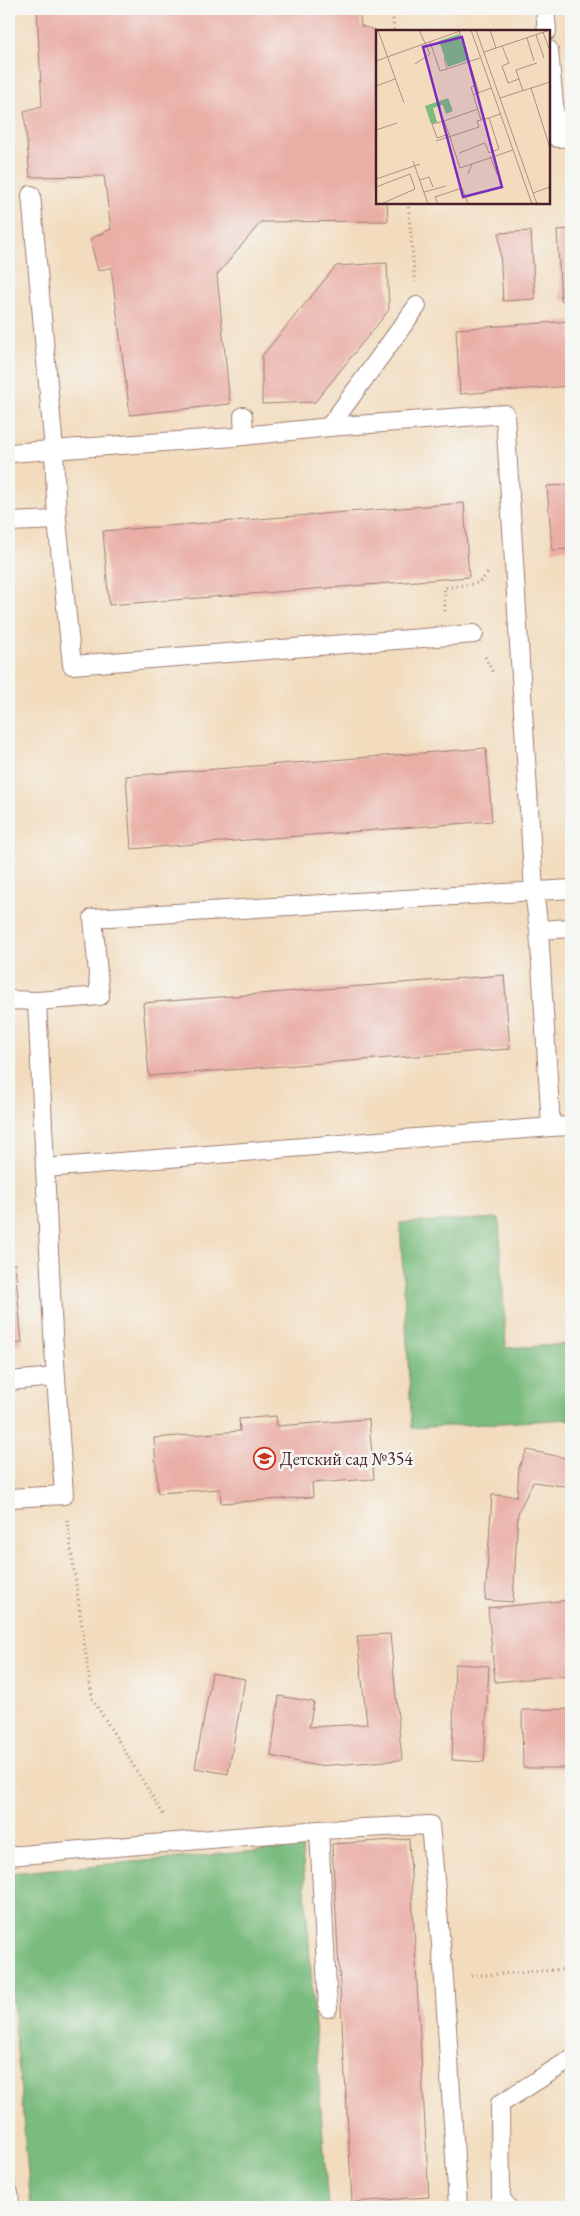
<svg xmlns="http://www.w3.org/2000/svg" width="580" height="2216" font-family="'EB Garamond',serif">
  <rect width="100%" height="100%" fill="#f6f6f2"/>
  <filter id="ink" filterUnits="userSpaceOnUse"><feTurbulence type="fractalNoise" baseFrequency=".02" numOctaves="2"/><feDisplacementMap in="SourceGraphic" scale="10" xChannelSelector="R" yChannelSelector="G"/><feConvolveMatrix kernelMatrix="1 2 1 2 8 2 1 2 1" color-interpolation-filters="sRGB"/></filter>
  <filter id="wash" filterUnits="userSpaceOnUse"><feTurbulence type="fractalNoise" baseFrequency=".0096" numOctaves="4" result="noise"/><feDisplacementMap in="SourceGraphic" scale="20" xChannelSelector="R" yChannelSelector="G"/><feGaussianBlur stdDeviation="1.12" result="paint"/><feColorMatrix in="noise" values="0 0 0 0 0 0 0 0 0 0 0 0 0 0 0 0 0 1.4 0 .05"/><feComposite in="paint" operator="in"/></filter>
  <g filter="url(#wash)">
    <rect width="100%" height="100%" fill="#f2dcbd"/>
    <!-- forest -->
    <g fill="#7abc7e" stroke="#626e54">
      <polygon points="499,1218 506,1348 571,1344 571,1419 412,1428 400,1223"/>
      <polygon points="302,1847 328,2207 31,2207 9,1959 9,1873"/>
    </g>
    <g id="blocks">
      <!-- building -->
      <g fill="#e9aea6">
        <polygon points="37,9 359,9 361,26 375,30 378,60 378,202 387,202 388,221 261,222 217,275 230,404 130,415 111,267 98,271 90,239 111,229 104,176 30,177 24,111 42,106"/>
        <polygon points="571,229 571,300 561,301 557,230"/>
        <polygon points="531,231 535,299 503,301 499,233"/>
        <polygon points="387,263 389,310 315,402 262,404 262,356 336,266"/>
        <polygon points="571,321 571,386 460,394 456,329"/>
        <polygon points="571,485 571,549 552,550 547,486"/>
        <polygon points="464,503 469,577 109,605 103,531"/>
        <polygon points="486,748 492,821 131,849 126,776"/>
        <polygon points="567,757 571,757 571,793 570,793"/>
        <polygon points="504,975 510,1049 149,1076 143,1003"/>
        <polygon points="9,1264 15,1264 22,1343 9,1344"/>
        <polygon points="276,1416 277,1426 369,1419 374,1479 312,1483 313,1497 221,1503 220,1489 158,1493 154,1438 240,1431 239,1419"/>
        <polygon points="527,1450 571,1459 571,1487 533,1482 518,1513 513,1602 485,1600 492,1495 517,1496 519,1467"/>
        <polygon points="571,1600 571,1675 495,1682 488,1608"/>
        <polygon points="390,1634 402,1760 317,1766 271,1756 279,1696 314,1702 309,1727 367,1724 357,1636"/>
        <polygon points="455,1664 489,1666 484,1762 452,1760"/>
        <polygon points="212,1673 245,1679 228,1774 195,1768"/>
        <polygon points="571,1709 571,1768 523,1768 522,1710"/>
        <polygon points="409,1839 429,2197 352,2202 332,1844"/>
      </g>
    </g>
  </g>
  <g filter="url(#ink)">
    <use href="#blocks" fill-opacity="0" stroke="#9e7e74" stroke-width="1"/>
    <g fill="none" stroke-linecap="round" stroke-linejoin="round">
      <defs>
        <g id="lane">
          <polyline points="545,9 547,31"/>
          <polyline points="549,50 557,138 571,137"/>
          <polyline points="31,195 54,450 57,520"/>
          <polyline points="243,416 244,436"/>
          <polyline points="329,427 505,414 534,891 539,930 551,1127 571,1126"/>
          <polyline points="9,453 234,437 329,427 417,306"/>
          <polyline points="9,522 57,520 72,665 474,634"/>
          <polyline points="539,930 571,928"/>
          <polyline points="9,1000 37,1001 53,1333 64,1495 9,1498"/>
          <polyline points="37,1001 100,996 93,918 571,889"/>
          <polyline points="45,1168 551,1127"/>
          <polyline points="9,1381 56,1377"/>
          <polyline points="9,1856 319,1830"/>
          <polyline points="328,2008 319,1830 430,1825 444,1978 458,2207"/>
          <polyline points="9,2193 10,2207"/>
          <polyline points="508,2207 501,2199 500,2104 571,2059"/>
        </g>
      </defs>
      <!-- lane casing -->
      <use href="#lane" stroke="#9e7e74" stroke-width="20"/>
      <!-- path -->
      <g stroke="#9e7e74" stroke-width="3" stroke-dasharray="1 4" stroke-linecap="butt">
        <polyline points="392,9 394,31"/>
        <polyline points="408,202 415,282"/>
        <polyline points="445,611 444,588 479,583 488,573"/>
        <polyline points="485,657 494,674"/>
        <polyline points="67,1520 92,1698 165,1817"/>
        <polyline points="471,1976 571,1969"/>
      </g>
      <!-- lane -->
      <use href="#lane" stroke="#fff" stroke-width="18"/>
    </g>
  </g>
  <!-- icons -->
  <defs>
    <symbol id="school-ring" viewBox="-11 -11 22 22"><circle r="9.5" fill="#f6f6f2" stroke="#c8321e" stroke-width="1.5"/><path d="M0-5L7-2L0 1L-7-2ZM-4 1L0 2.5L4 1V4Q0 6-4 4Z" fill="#c8321e"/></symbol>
  </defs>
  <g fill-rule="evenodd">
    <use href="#school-ring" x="252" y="1446" width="25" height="25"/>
  </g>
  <g text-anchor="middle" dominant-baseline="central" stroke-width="5" stroke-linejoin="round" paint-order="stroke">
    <!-- poi labels -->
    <g font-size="18" fill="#4a1f2b" stroke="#f6f6f2" text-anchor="start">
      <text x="280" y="1458">Детский сад №354</text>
    </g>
  </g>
  <!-- overview -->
  <g transform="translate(376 30)">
    <rect width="174" height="174" fill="#f2dcbd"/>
    <path d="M83,4L92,30L72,37L63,11ZM72,68L77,81L70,84L67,75L57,78L61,92L55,94L49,76Z" fill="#7abc7e"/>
    <path fill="none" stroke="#af9083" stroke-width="1" d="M2,0L28,73M95,0L156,174M100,0L161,174M114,0L120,18M83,1L103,63M167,2L174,21M160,5L168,28M151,8L158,31M54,12L64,41L71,39L68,27M126,16L174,0M108,22L126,16L133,33L126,36L132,53L143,49L147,61M0,31L87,0M39,34L54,24L43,0M71,39L104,28M143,49L140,40L161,33M101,55L95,57L105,90L113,88M0,56L19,49M155,58L174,118M97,65L115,58M124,68L174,52M68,91L102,79M0,100L21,93M73,104L68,91L56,94L61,108L73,104L84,138L96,134M60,111L103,97L101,91L105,90M83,123L109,113L113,123L123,119L113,88L124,84M114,126L121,144M37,131L52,174M92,144L96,134L137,120M0,149L44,134M44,150L53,147L57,157M0,157L34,144L39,159L5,174M48,162L70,156M157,163L174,157M62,174L59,167L86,158L92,174"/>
    <path fill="#7b2cbf" fill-opacity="0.15" stroke="#7b2cbf" stroke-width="2.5" d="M86,7L126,157L87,167L47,17Z"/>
    <rect width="174" height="174" fill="none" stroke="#4a1f2b" stroke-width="2.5"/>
  </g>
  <!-- margin -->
  <rect width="580" height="2216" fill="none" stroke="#f6f6f2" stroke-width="30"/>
</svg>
